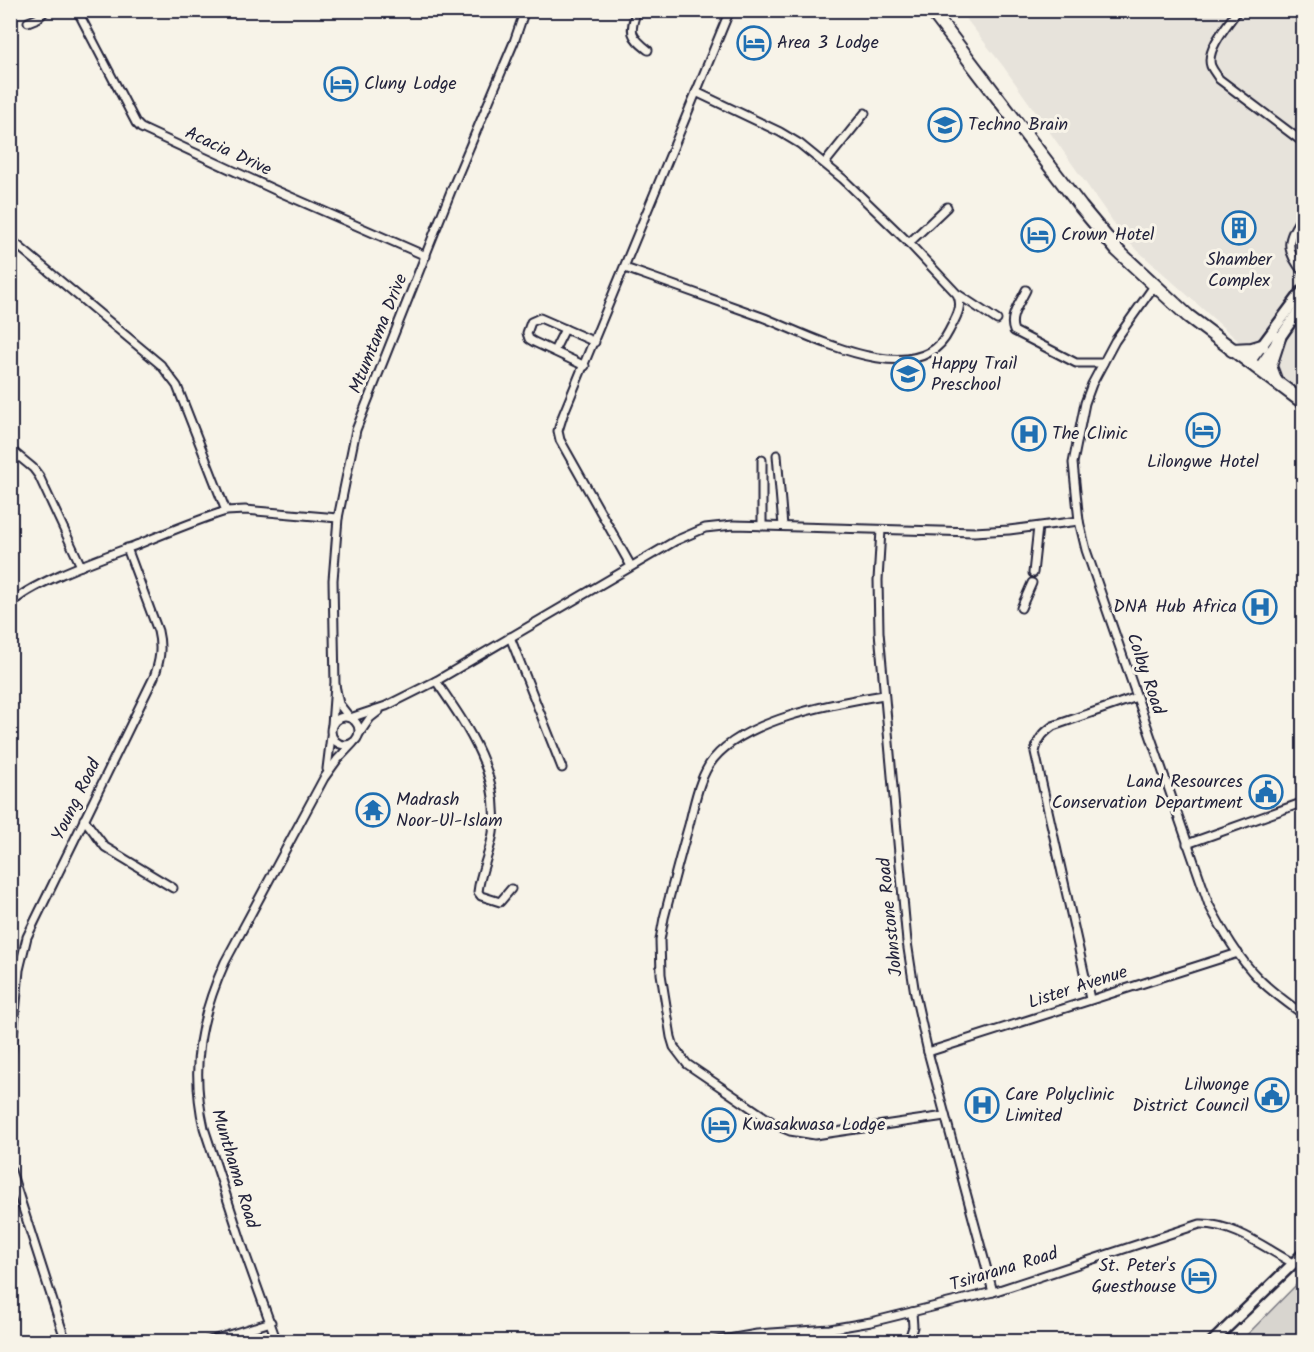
<svg xmlns="http://www.w3.org/2000/svg" width="1314" height="1352" font-family="Kalam,sans-serif">
  <rect width="100%" height="100%" fill="#f7f3e8"/>
  <filter id="ink" filterUnits="userSpaceOnUse"><feTurbulence type="fractalNoise" baseFrequency=".0167" numOctaves="2"/><feDisplacementMap in="SourceGraphic" scale="12" xChannelSelector="R" yChannelSelector="G"/><feConvolveMatrix kernelMatrix="1 2 1 2 8 2 1 2 1" color-interpolation-filters="sRGB"/></filter>
  <g filter="url(#ink)">
    <!-- built -->
    <polygon fill="#e7e3db" points="960,11 1303,11 1303,399 1126,240 1003,66"/>
    <!-- green -->
    <polygon fill="#d8d5cf" stroke="#7d7c85" stroke-width="1.5" points="1303,1278 1303,1341 1241,1341"/>
    <g fill="none" stroke-linecap="round" stroke-linejoin="round">
      <defs>
        <g id="street">
          <polyline points="77,10 136,123 141,128 275,190 426,256"/>
          <path d="M637,10C629,32 630,36 648,50"/>
          <polyline points="778,10 796,13 814,10"/>
          <path d="M1238,10C1229,23 1205,50 1211,66C1213,71 1217,75 1219,79L1304,143"/>
          <polyline points="28,22 38,18 46,10"/>
          <polyline points="825,163 865,113"/>
          <path d="M1304,214C1286,238 1284,250 1304,273"/>
          <polyline points="10,239 161,365 177,386 226,511"/>
          <polyline points="909,243 947,207"/>
          <path d="M625,268C671,284 717,301 762,317C807,334 918,395 949,331C955,319 964,307 957,294L909,243L843,179L800,144L780,132L696,92"/>
          <path d="M1154,286L1115,341L1092,384L1085,403L1073,463L1079,521L1086,550L1209,905C1223,931 1238,958 1259,979C1273,993 1289,1004 1304,1015"/>
          <path d="M1026,290C1020,303 1008,317 1014,331L1076,363H1103"/>
          <polyline points="959,295 997,320"/>
          <polyline points="554,351 565,329"/>
          <polyline points="585,366 534,342 529,339 527,333 531,322 540,318 595,342"/>
          <polyline points="10,449 33,468 39,476 81,566"/>
          <polyline points="777,455 783,526"/>
          <polyline points="762,526 762,460"/>
          <polyline points="881,530 878,580 879,632 907,942 915,994 928,1052 993,1292"/>
          <polyline points="631,566 560,440 558,431 563,415 730,10"/>
          <polyline points="1033,573 1038,527"/>
          <path d="M10,605C28,583 110,555 139,544C168,532 197,520 226,511L245,510L338,518"/>
          <polyline points="1021,608 1032,583"/>
          <polyline points="510,637 562,768"/>
          <path d="M436,681C467,726 502,775 493,833C490,853 480,872 478,892L481,896L500,902L511,889"/>
          <polyline points="335,685 339,704 350,718 386,706 436,681 675,541 705,528 733,525 974,532 1009,530 1079,521"/>
          <path d="M884,695C834,703 738,720 709,765C698,783 694,805 689,825C680,856 672,887 664,918L660,940L661,974L671,1037L674,1047L687,1064L778,1126L790,1131L815,1135L945,1116"/>
          <circle cx="345" cy="731" r="14"/>
          <polyline points="332,725 335,685 333,580 338,518 356,430 451,191 514,42 525,10"/>
          <polyline points="359,734 370,718 379,711"/>
          <polyline points="327,769 331,736"/>
          <polyline points="84,819 105,847 173,888"/>
          <polyline points="1187,844 1304,802"/>
          <path d="M1090,999L1035,752C1038,739 1042,734 1053,726L1137,697"/>
          <polyline points="928,1052 1238,953"/>
          <path d="M10,1070L19,970L27,937L154,677C160,661 162,648 158,631L127,548"/>
          <polyline points="10,1168 66,1342"/>
          <polyline points="206,1342 271,1322"/>
          <path d="M277,1342L246,1256L204,1128C190,1067 200,1018 225,962L324,778L337,760L353,743"/>
          <path d="M711,1342L757,1334L830,1329L871,1322L993,1292L1200,1224C1233,1223 1265,1248 1293,1263"/>
          <polyline points="908,1342 913,1327 912,1312"/>
        </g>
        <g id="secondary">
          <polyline points="1249,363 1304,289"/>
          <polyline points="1258,369 1304,303"/>
          <polyline points="1212,1342 1304,1253"/>
        </g>
        <g id="highway">
          <polyline points="931,10 1081,207 1117,250 1188,316 1304,403"/>
          <polyline points="1232,350 1252,349 1262,346"/>
          <polyline points="1276,382 1270,366 1279,338"/>
        </g>
      </defs>
      <!-- street casing -->
      <use href="#street" stroke="#22223b" stroke-width="11"/>
      <!-- secondary casing -->
      <use href="#secondary" stroke="#22223b" stroke-width="14"/>
      <!-- highway casing -->
      <use href="#highway" stroke="#22223b" stroke-width="16"/>
      <!-- street -->
      <use href="#street" stroke="#f7f3e8" stroke-width="7"/>
      <!-- secondary -->
      <use href="#secondary" stroke="#f7f3e8" stroke-width="9"/>
      <!-- highway -->
      <use href="#highway" stroke="#f7f3e8" stroke-width="12"/>
    </g>
  </g>
  <!-- icons -->
  <defs>
    <symbol id="hotel-ring" viewBox="-11 -11 22 22"><circle r="9.5" fill="#f7f3e8" stroke="#1f6fb2" stroke-width="1.5"/><path d="M-6-4.5h1.5V1H6V5H4.5V3h-9V5H-6ZM-4 0a1.8 1.8 0 1 1 3.6 0ZM.5 0V-2.5h3Q6-2.5 6 0Z" fill="#1f6fb2"/></symbol>
    <symbol id="university-ring" viewBox="-11 -11 22 22"><circle r="9.5" fill="#f7f3e8" stroke="#1f6fb2" stroke-width="1.5"/><path d="M0-5L7-2L0 1L-7-2ZM-4 1L0 2.5L4 1V4Q0 6-4 4Z" fill="#1f6fb2"/></symbol>
    <symbol id="building-ring" viewBox="-11 -11 22 22"><circle r="9.5" fill="#f7f3e8" stroke="#1f6fb2" stroke-width="1.5"/><path d="M-4-6H4V6H1V3H-1V6H-4ZM-2.5-4.3h1.7v1.8h-1.7ZM.8-4.3h1.7v1.8H.8ZM-2.5-1h1.7V.8h-1.7ZM.8-1h1.7V.8H.8Z" fill="#1f6fb2"/></symbol>
    <symbol id="school-ring" viewBox="-11 -11 22 22"><circle r="9.5" fill="#f7f3e8" stroke="#1f6fb2" stroke-width="1.5"/><path d="M0-5L7-2L0 1L-7-2ZM-4 1L0 2.5L4 1V4Q0 6-4 4Z" fill="#1f6fb2"/></symbol>
    <symbol id="hospital-ring" viewBox="-11 -11 22 22"><circle r="9.5" fill="#f7f3e8" stroke="#1f6fb2" stroke-width="1.5"/><path d="M-5-5h3v3.5h4V-5h3V5h-3V1.5h-4V5h-3Z" fill="#1f6fb2"/></symbol>
    <symbol id="civic-ring" viewBox="-11 -11 22 22"><circle r="9.5" fill="#f7f3e8" stroke="#1f6fb2" stroke-width="1.5"/><path d="M-.6-6.5H3V-4.5H.6V-3L4-1V1h2V6H-6V1h2V-1L-.6-3ZM-1.2 2.5V6h2.4V2.5Z" fill="#1f6fb2"/></symbol>
    <symbol id="temple-ring" viewBox="-11 -11 22 22"><circle r="9.5" fill="#f7f3e8" stroke="#1f6fb2" stroke-width="1.5"/><path d="M0-6L5-2H3V0L6.5 2.5H4V6H1.5V3h-3V6H-4V2.5H-6.5L-3 0V-2H-5Z" fill="#1f6fb2"/></symbol>
  </defs>
  <g fill-rule="evenodd">
    <use href="#hotel-ring" x="735" y="24" width="38" height="38"/>
    <use href="#hotel-ring" x="322" y="65" width="38" height="38"/>
    <use href="#university-ring" x="926" y="106" width="38" height="38"/>
    <use href="#building-ring" x="1220" y="209" width="38" height="38"/>
    <use href="#hotel-ring" x="1019" y="216" width="38" height="38"/>
    <use href="#school-ring" x="889" y="355" width="38" height="38"/>
    <use href="#hotel-ring" x="1184" y="411" width="38" height="38"/>
    <use href="#hospital-ring" x="1010" y="415" width="38" height="38"/>
    <use href="#hospital-ring" x="1241" y="588" width="38" height="38"/>
    <use href="#civic-ring" x="1247" y="773" width="38" height="38"/>
    <use href="#temple-ring" x="354" y="791" width="38" height="38"/>
    <use href="#civic-ring" x="1253" y="1076" width="38" height="38"/>
    <use href="#hospital-ring" x="963" y="1086" width="38" height="38"/>
    <use href="#hotel-ring" x="700" y="1106" width="38" height="38"/>
    <use href="#hotel-ring" x="1180" y="1257" width="38" height="38"/>
  </g>
  <g text-anchor="middle" dominant-baseline="central" stroke-width="6" stroke-linejoin="round" paint-order="stroke">
    <!-- poi labels -->
    <g font-size="18" fill="#22223b" stroke="#f7f3e8" text-anchor="start">
      <text x="777" y="43">Area 3 Lodge</text>
      <text x="364" y="84">Cluny Lodge</text>
      <text x="968" y="125">Techno Brain</text>
      <text x="1061" y="235">Crown Hotel</text>
      <text x="1239" y="260" text-anchor="middle">Shamber<tspan x="1239" dy="21">Complex</tspan></text>
      <text x="931" y="364">Happy Trail<tspan x="931" dy="21">Preschool</tspan></text>
      <text x="1052" y="434">The Clinic</text>
      <text x="1203" y="462" text-anchor="middle">Lilongwe Hotel</text>
      <text x="1237" y="607" text-anchor="end">DNA Hub Africa</text>
      <text x="1243" y="782" text-anchor="end">Land Resources<tspan x="1243" dy="21">Conservation Department</tspan></text>
      <text x="396" y="800">Madrash<tspan x="396" dy="21">Noor-Ul-Islam</tspan></text>
      <text x="1249" y="1085" text-anchor="end">Lilwonge<tspan x="1249" dy="21">District Council</tspan></text>
      <text x="1005" y="1095">Care Polyclinic<tspan x="1005" dy="21">Limited</tspan></text>
      <text x="742" y="1125">Kwasakwasa Lodge</text>
      <text x="1176" y="1266" text-anchor="end">St. Peter's<tspan x="1176" dy="21">Guesthouse</tspan></text>
    </g>
    <!-- street labels -->
    <g font-size="18" fill="#22223b" stroke="#f7f3e8">
      <text transform="translate(228 152) rotate(25)">Acacia Drive</text>
      <text transform="translate(379 334) rotate(-68)">Mtumtama Drive</text>
      <text transform="translate(1145 674) rotate(71)">Colby Road</text>
      <text transform="translate(77 800) rotate(-64)">Young Road</text>
      <text transform="translate(891 917) rotate(-96)">Johnstone Road</text>
      <text transform="translate(1078 988) rotate(-18)">Lister Avenue</text>
      <text transform="translate(234 1169) rotate(73)">Munthama Road</text>
      <text transform="translate(1004 1270) rotate(-17)">Tsirarana Road</text>
    </g>
  </g>
  <!-- margin -->
  <rect width="1314" height="1352" fill="none" stroke="#f7f3e8" stroke-width="36"/>
  <rect x="18" y="18" width="1278" height="1316" fill="none" stroke="#22223b" stroke-width="2" filter="url(#ink)"/>
</svg>
